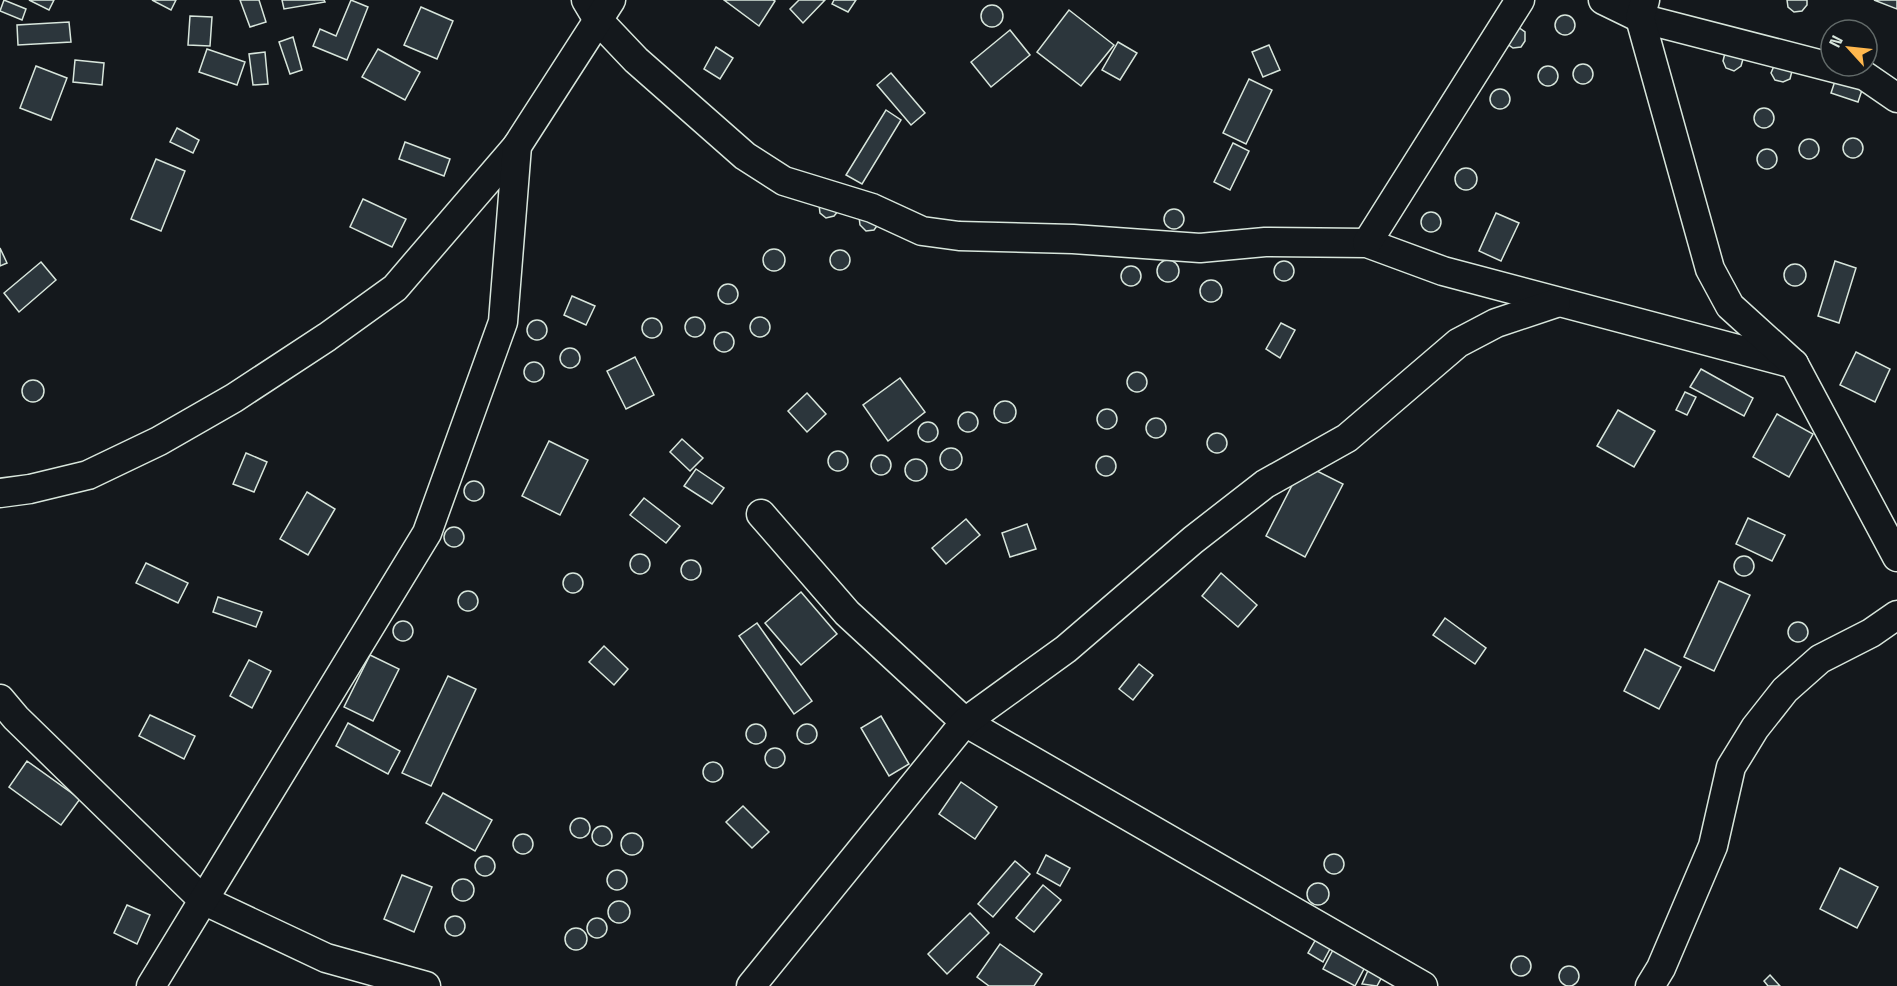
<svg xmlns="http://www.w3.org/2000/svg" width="1897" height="986" font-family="'Space Grotesk',sans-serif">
  <rect width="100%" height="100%" fill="#14181c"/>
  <!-- building -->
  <g fill="#2c363c" stroke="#d8e6dc" stroke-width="1.5">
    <polygon points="4,0 26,9 22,20 0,11"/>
    <polygon points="29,0 54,0 49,10"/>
    <polygon points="152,0 176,0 171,10"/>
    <polygon points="240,0 259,0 266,22 250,27"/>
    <polygon points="282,0 324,0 325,2 284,9"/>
    <polygon points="351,0 368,7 347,60 313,46 320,29 336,36"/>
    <polygon points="724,0 773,0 775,1 759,26"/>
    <polygon points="799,0 825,0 803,23 790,9"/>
    <polygon points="834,0 856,0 848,12 832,4"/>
    <polygon points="1787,0 1807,0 1807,5 1802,11 1794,12 1788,7"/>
    <polygon points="1874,0 1897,0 1897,9"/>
    <circle cx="992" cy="16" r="11"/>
    <polygon points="421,7 453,21 437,59 404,45"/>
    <polygon points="1069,10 1114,45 1081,86 1037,52"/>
    <circle cx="1565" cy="25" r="10"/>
    <polygon points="190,16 212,17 210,46 188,45"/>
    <polygon points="69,22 71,42 18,45 17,25"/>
    <polygon points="1518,27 1525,32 1525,41 1521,47 1513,48 1506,43"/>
    <polygon points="1010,30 1030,55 991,87 971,62"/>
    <polygon points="293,37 302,70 290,74 279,42"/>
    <polygon points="1118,42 1137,53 1120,80 1102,70"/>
    <polygon points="1269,45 1280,70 1263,77 1252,52"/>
    <polygon points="716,47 733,58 720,79 704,69"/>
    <polygon points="207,49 245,62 237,85 199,72"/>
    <polygon points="378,49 420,72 405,100 362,77"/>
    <polygon points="265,52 268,84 253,85 249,54"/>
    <polygon points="1725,53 1743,59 1741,66 1734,71 1726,68 1723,61"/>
    <polygon points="75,60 104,63 102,85 73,82"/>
    <circle cx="1583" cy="74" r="10"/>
    <circle cx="1548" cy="76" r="10"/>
    <polygon points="36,66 67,78 51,120 20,108"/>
    <polygon points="1774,66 1792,71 1790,79 1783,82 1775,80 1771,73"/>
    <polygon points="891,73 925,113 911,125 877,85"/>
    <polygon points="1836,78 1863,87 1858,102 1831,93"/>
    <polygon points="1249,79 1272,90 1246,144 1223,133"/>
    <circle cx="1500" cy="99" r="10"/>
    <circle cx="1764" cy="118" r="10"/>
    <polygon points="886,110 901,120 862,184 846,175"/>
    <polygon points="177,128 199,140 193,153 170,142"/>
    <circle cx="1853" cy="148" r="10"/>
    <circle cx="1809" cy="149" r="10"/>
    <polygon points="405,142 450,159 444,176 399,159"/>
    <polygon points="1233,143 1249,151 1230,190 1214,182"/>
    <circle cx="1767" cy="159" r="10"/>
    <polygon points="156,159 185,171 161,231 131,219"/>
    <circle cx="1466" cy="179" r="11"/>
    <polygon points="363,199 406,219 392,247 350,227"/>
    <polygon points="819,205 839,210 834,216 826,218 820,213"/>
    <circle cx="1174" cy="219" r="10"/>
    <circle cx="1431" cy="222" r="10"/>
    <polygon points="1496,213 1519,223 1501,261 1479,251"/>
    <polygon points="859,217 879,223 874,230 866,231 860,225"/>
    <polygon points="0,248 7,263 0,266"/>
    <circle cx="774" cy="260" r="11"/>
    <circle cx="840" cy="260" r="10"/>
    <circle cx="1168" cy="271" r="11"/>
    <circle cx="1284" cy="271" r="10"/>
    <polygon points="1835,261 1856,268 1839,323 1818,316"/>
    <polygon points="41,262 56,280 19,312 4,293"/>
    <circle cx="1795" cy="275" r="11"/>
    <circle cx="1131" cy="276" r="10"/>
    <circle cx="1211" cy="291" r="11"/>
    <circle cx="728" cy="294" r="10"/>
    <polygon points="572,296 595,306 586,325 564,315"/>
    <circle cx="760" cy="327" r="10"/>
    <circle cx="695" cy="327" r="10"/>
    <circle cx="652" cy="328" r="10"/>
    <circle cx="537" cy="330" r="10"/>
    <polygon points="1281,323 1295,330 1280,358 1266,349"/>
    <circle cx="724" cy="342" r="10"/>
    <circle cx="570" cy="358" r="10"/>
    <polygon points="1856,352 1890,369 1875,402 1840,385"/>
    <polygon points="635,357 654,395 626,409 607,371"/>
    <circle cx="534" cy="372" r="10"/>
    <polygon points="1701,369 1753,398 1744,416 1690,387"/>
    <circle cx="1137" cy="382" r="10"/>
    <polygon points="900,378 925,412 888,441 863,405"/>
    <circle cx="33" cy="391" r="11"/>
    <polygon points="1685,392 1696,397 1687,415 1676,410"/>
    <polygon points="807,393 826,414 807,432 788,411"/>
    <circle cx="1005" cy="412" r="11"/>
    <circle cx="1107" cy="419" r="10"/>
    <polygon points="1618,410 1655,431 1634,467 1597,446"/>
    <circle cx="968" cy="422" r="10"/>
    <polygon points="1777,414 1813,434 1789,477 1753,457"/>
    <circle cx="1156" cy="428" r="10"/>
    <circle cx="928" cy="432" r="10"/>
    <circle cx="1217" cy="443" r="10"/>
    <polygon points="682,439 703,458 690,471 670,452"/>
    <polygon points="549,441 588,460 560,515 522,496"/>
    <circle cx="951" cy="459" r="11"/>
    <circle cx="838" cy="461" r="10"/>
    <polygon points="246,453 267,462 254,492 233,484"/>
    <circle cx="881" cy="465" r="10"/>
    <circle cx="1106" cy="466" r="10"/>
    <circle cx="916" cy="470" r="11"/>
    <polygon points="1303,464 1343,484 1305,557 1266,536"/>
    <polygon points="696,469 724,488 712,504 684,486"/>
    <circle cx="474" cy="491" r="10"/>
    <polygon points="307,492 335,509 308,555 280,539"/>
    <polygon points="644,498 680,526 666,543 630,515"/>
    <polygon points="1748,518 1785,535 1772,561 1736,544"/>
    <polygon points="966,519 980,535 946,564 932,548"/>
    <polygon points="1027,524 1036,549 1010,557 1002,533"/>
    <circle cx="454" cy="537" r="10"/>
    <circle cx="640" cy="564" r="10"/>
    <circle cx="1744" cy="566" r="10"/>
    <circle cx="691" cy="570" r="10"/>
    <polygon points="146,563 188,583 178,603 136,583"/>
    <circle cx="573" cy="583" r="10"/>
    <polygon points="1221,573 1257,605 1238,627 1202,596"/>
    <polygon points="1719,581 1750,595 1714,671 1684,657"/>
    <circle cx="468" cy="601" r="10"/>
    <polygon points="801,592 837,634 801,665 765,623"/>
    <polygon points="218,597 262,612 256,627 213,612"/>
    <polygon points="1445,618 1486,648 1475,664 1433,635"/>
    <circle cx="403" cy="631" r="10"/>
    <circle cx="1798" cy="632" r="10"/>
    <polygon points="757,623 812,701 794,714 739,636"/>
    <polygon points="604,646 628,669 614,685 589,662"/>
    <polygon points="1645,649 1681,667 1659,709 1624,691"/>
    <polygon points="370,655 399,669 373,721 344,707"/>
    <polygon points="249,660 271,671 252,708 230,696"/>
    <polygon points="1139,664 1153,675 1133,700 1119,689"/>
    <polygon points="448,676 476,689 431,786 402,773"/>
    <polygon points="150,715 195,736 184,759 139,736"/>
    <polygon points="881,716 909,764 889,776 861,728"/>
    <polygon points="348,723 400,751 388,774 336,746"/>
    <circle cx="807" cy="734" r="10"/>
    <circle cx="756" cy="734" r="10"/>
    <circle cx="775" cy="758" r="10"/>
    <polygon points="27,761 80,799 61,825 9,787"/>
    <circle cx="713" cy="772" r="10"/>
    <polygon points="961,782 997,807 975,839 939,814"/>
    <polygon points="443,793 492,820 475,851 426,823"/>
    <polygon points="743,806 769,832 752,848 726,822"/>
    <circle cx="580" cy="828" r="10"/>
    <circle cx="602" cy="836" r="10"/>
    <circle cx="632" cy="844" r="11"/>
    <circle cx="523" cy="844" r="10"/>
    <circle cx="1334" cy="864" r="10"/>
    <polygon points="1046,855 1070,868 1060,886 1037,873"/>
    <circle cx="485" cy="866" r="10"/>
    <polygon points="1015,861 1030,874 993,917 978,904"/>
    <polygon points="1840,868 1878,887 1857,928 1820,909"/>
    <circle cx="617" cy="880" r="10"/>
    <polygon points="402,875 432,887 414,932 384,919"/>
    <circle cx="463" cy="890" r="11"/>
    <circle cx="1318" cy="894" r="11"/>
    <polygon points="1043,885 1061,900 1034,932 1016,918"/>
    <circle cx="619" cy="912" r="11"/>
    <polygon points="127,905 150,915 137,944 114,933"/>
    <polygon points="970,913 989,933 947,974 928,954"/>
    <circle cx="455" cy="926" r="10"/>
    <circle cx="597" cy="928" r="10"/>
    <circle cx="576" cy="939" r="11"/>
    <polygon points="1316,939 1331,947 1323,962 1308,953"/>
    <polygon points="1000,944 1042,974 1034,986 989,986 977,977"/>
    <polygon points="1334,948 1366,965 1355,986 1323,969"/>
    <circle cx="1521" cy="966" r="10"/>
    <circle cx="1569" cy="976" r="10"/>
    <polygon points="1370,966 1384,973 1377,986 1362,984"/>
    <polygon points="1770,975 1780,986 1768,986 1764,981"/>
  </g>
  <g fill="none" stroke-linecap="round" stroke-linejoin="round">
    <defs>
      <g id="minor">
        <polyline points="586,0 598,20 636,60 745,156 784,181 872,208 922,231 959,236 1073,239 1200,248 1265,242 1367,243 1443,271 1794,364"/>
        <polyline points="1603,0 1640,18 1865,76 1897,98"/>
        <polyline points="1645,0 1640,18 1710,269 1730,306 1794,364 1897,557"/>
        <polyline points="1367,243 1520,0"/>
        <polyline points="0,493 30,489 88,475 159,441 234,398 327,337 395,288 517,146"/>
        <polyline points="761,514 847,613 965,722 1423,986"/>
        <polyline points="0,699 16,718 203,900 326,958 426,986"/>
        <polyline points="151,986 427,533 503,322 517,146 611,0"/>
        <polyline points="751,986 965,722 1066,649 1193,540 1265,484 1347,438 1458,343 1496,323 1556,303"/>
        <polyline points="1650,986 1661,968 1713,846 1731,767 1755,728 1785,690 1820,659 1871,633 1897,615"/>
      </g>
    </defs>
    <!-- minor casing -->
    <use href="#minor" stroke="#d8e6dc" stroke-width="31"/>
    <!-- minor -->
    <use href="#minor" stroke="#14181c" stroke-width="28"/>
  </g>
  <!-- north arrow -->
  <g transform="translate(1849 48) rotate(297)"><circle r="28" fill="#14181c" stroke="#626a69" stroke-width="1.5"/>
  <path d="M0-4.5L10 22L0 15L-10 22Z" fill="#ffb74d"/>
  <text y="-9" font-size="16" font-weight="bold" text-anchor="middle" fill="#d8e6dc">N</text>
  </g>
</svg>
